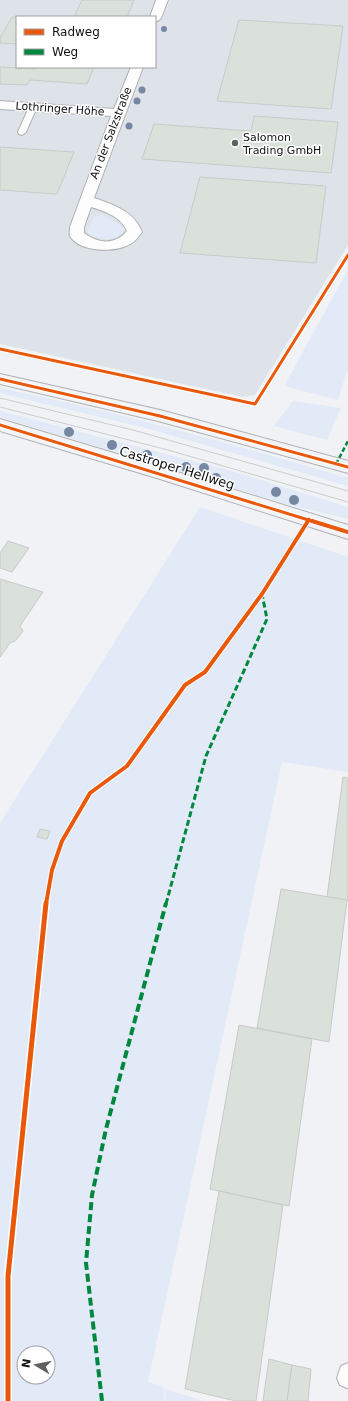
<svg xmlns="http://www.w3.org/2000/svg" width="348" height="1401" font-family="'DejaVu Sans',sans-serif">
  <rect width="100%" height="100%" fill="#f0f2f5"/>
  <!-- built -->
  <path fill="#dee3ea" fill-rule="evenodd" d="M0,0H348V245L255,395L243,397L0,344ZM17,17H155V67H17Z"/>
  <!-- green -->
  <g fill="#e2eaf8" fill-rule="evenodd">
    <path d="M103,215L122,226L124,230C117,243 98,240 88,233V229L94,217Z"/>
    <polygon points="348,270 348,367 338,400 284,386"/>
    <path d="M0,388C117,412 233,444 348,478V486L149,429L0,393Z"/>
    <polygon points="293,401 341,408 327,440 274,426"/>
    <polygon points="0,411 239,473 348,507 348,519 286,504 0,417"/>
    <path d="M200,507L348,557V772L282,762L148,1382L163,1387L165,1401H0V823ZM24,1353H48V1377H24Z"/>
    <polygon points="164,1389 204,1401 166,1401"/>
  </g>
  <!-- building -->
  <g fill="#dae1da" stroke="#c8caca">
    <polygon points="82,0 134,0 127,17 74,17"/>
    <polygon points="12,17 17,17 17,44 0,43 0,38"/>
    <polygon points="239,20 343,26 331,109 217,101"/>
    <polygon points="0,67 35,69 36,67 94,67 87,84 30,80 27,85 0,84"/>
    <polygon points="254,116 338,122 331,173 142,159 154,124 251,131"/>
    <polygon points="0,147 74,152 57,194 0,190"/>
    <polygon points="200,177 326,186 316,263 180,253"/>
    <polygon points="8,541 29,548 12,572 0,568 0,553"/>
    <polygon points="0,579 43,592 20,626 23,631 15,641 10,643 0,657"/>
    <polygon points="343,777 348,778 348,901 327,897"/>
    <polygon points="40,829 50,831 47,839 37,837"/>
    <polygon points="281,889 347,900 329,1042 257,1028"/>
    <polygon points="239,1025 312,1039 289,1206 210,1189"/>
    <polygon points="219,1191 283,1205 256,1401 236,1401 185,1389"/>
    <polygon points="269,1359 292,1365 287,1401 263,1401"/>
    <polygon points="292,1365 311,1369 308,1401 287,1401"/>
  </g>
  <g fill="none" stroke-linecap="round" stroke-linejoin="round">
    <defs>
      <g id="service">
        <polygon points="30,105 33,105 37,107 26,132 22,135 19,134 18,132"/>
        <polygon points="348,1363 348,1388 347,1388 340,1385 337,1378 341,1366"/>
      </g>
      <g id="minor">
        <polygon points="156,0 168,0 161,18 159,20 155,22 155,17 150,17"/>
        <path d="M131,67H143L94,198C114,205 134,211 142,232C138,238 133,244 126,246C112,252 79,252 70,236C69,234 70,230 70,227L111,116L0,109V101L114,109ZM91,207C105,211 121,217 127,231C115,245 99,244 84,233V227Z"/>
      </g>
      <g id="secondary">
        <polygon points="0,374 160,410 348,461 348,473 158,421 0,384"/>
        <polygon points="0,419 174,471 348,525 348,539 160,479 0,431"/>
      </g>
    </defs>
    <!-- service casing -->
    <use href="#service" stroke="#afb0b2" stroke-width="2"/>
    <!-- minor casing -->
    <use href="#minor" stroke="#afb0b2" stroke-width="2"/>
    <!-- secondary casing -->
    <use href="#secondary" stroke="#afb0b2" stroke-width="2"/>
    <!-- service -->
    <use href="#service" fill="#fdfdfe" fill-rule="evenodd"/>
    <!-- minor -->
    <use href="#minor" fill="#fdfdfe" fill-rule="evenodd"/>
    <!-- secondary -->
    <use href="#secondary" fill="#f2f4f8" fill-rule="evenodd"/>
    <!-- tram -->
    <g stroke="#cccdcd" stroke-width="1">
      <polyline points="0,398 133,430 348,491"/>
      <polyline points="0,407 168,450 348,502"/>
    </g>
    <!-- quiet-far2 -->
    <polyline stroke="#00873e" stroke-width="2.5" stroke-dasharray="4.5 2.5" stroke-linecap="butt" points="336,464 348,441"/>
    <!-- quiet-far1 -->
    <polyline stroke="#00873e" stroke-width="3" stroke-dasharray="6 3" stroke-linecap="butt" points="166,904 206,756 267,619 262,594"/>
    <!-- quiet -->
    <polyline stroke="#00873e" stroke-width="4" stroke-dasharray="8 4" stroke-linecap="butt" points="102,1401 86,1263 92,1195 106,1129 166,903"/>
    <defs>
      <g id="cycleway-far2">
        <polyline points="0,349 255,404 348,255"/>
        <polyline points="0,379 160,416 348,467"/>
        <polyline points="0,425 315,522"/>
        <polyline points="307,522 309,519"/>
      </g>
      <g id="cycleway-far1">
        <polyline points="312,521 348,532"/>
        <polyline points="46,904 52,870 62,841 90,793 127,766 185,685 205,672 262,594 308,521"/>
      </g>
      <polyline id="cycleway" points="8,1401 8,1276 46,903"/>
    </defs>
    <!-- cycleway-far2 casing -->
    <use href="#cycleway-far2" stroke="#fff" stroke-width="5"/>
    <!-- cycleway-far1 casing -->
    <use href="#cycleway-far1" stroke="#fff" stroke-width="6"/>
    <!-- cycleway casing -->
    <use href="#cycleway" stroke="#fff" stroke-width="8"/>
    <!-- cycleway-far2 -->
    <use href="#cycleway-far2" stroke="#e8590c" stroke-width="3"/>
    <!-- cycleway-far1 -->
    <use href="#cycleway-far1" stroke="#e8590c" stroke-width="4"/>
    <!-- cycleway -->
    <use href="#cycleway" stroke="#e8590c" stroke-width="5"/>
  </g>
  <!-- trees -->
  <g fill="#7687a2">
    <circle cx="164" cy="29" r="3"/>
    <circle cx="142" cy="90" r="3.5"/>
    <circle cx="137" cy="101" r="3.5"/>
    <circle cx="129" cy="126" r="3.5"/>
    <circle cx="69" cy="432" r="5"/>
    <circle cx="112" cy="445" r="5"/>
    <circle cx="147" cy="455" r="5"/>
    <circle cx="186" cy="467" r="5"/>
    <circle cx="204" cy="468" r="5"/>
    <circle cx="216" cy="478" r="5"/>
    <circle cx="276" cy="492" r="5"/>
    <circle cx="294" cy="500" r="5"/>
  </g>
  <!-- markers -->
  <circle fill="#5e6061" stroke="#fff" stroke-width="1.5" cx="235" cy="143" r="4"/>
  <g text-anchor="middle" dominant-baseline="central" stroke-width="3" stroke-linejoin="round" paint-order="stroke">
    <!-- far-street labels -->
    <g font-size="11" fill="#101112" stroke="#fff">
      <text transform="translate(60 109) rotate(4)">Lothringer Höhe</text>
      <text transform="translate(111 133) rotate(-69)">An der Salzstraße</text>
    </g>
    <!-- far-poi labels -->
    <g font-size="11" fill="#101112" stroke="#fff" text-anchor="start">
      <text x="243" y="137">Salomon<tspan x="243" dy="13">Trading GmbH</tspan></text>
    </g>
    <!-- street labels -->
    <g font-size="13" fill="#101112" stroke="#fff">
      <text transform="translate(177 468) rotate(17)">Castroper Hellweg</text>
    </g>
  </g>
  <!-- legend -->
  <rect x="16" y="16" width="140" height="52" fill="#ffffff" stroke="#9fa0a0"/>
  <rect x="24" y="29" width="20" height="6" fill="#e8590c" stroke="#9fa0a0"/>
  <text x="52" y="36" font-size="12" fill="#101112">Radweg</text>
  <rect x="24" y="49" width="20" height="6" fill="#00873e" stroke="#9fa0a0"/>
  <text x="52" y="56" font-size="12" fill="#101112">Weg</text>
  <!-- north arrow -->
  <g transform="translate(36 1365) rotate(280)"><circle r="19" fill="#ffffff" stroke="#9fa0a0"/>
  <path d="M0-3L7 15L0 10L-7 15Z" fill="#5e6061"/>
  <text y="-6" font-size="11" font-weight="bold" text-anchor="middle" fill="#101112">N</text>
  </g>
</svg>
